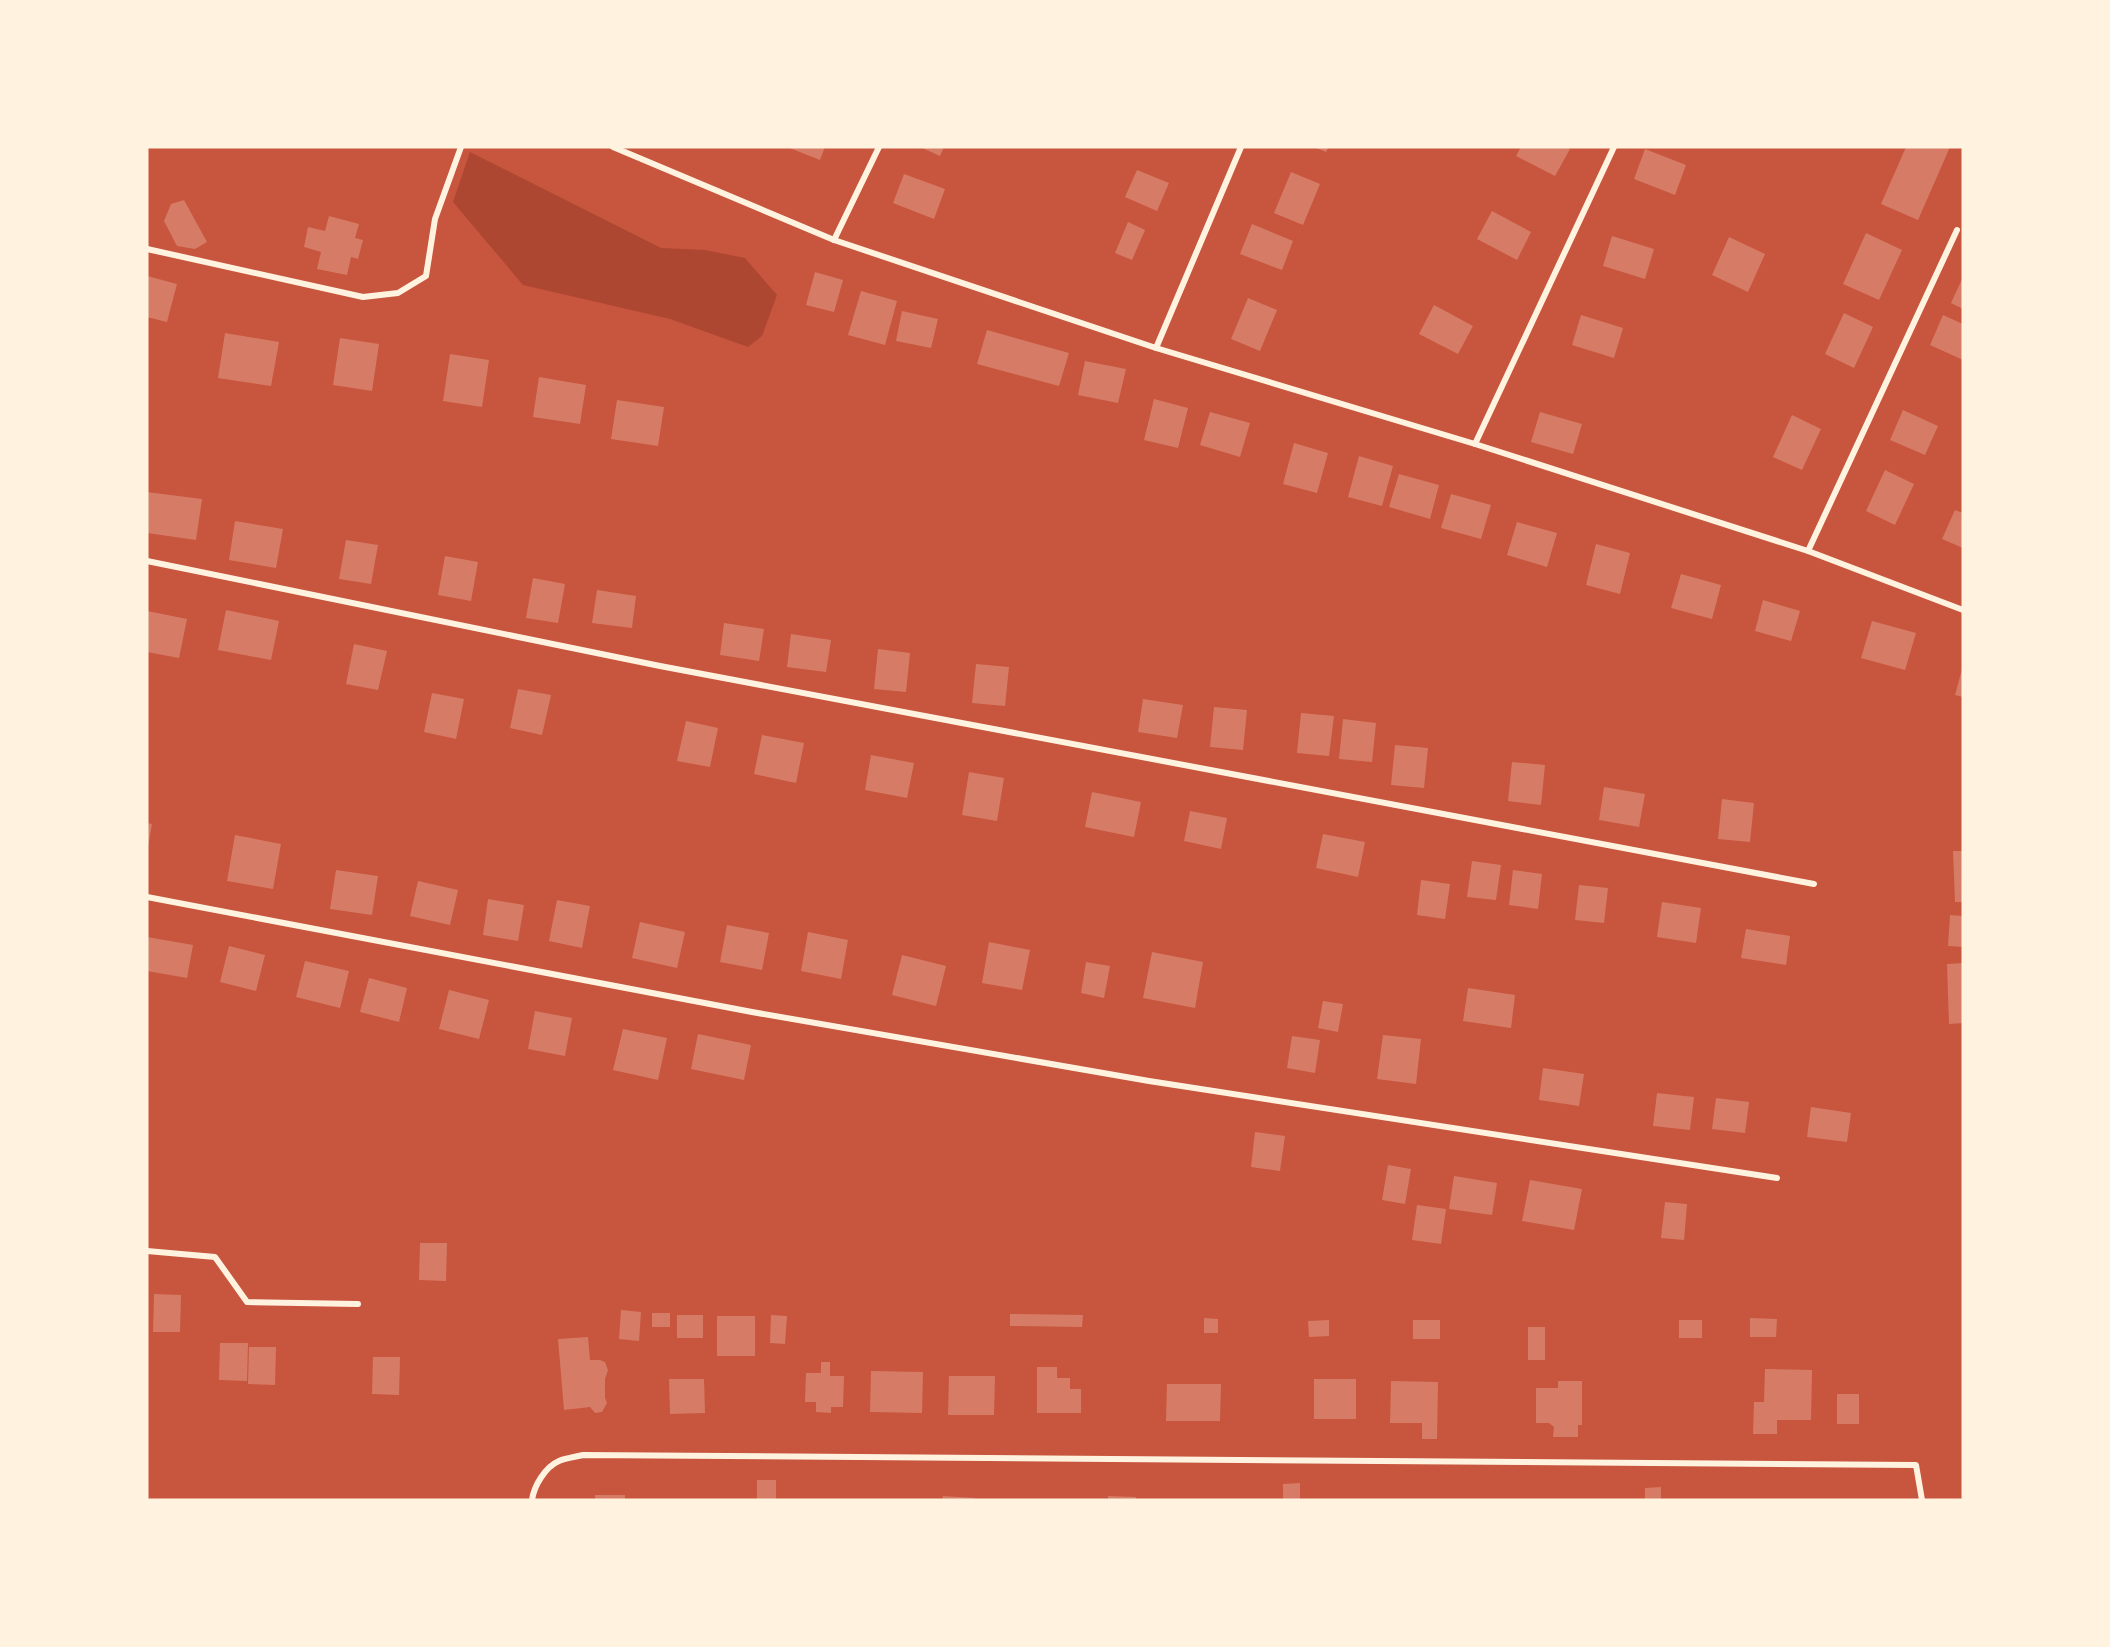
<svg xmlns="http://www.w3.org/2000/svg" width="2110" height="1647" font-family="'IBM Plex Sans',sans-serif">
  <rect width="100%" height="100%" fill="#c8553d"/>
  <!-- green -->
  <polygon fill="#ae4732" points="470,152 661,248 705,250 745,258 777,295 762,336 748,347 670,319 523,285 453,202"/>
  <!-- building -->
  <g fill="#d67c66">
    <polygon points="787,147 825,147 820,160"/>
    <polygon points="920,147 944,147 940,156"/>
    <polygon points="1314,147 1329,147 1326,152"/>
    <polygon points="1521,147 1567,147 1570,149 1555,176 1516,156"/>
    <polygon points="1906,147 1950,147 1918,220 1881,204"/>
    <polygon points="1645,149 1686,165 1675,195 1634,179"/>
    <polygon points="1137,170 1169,183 1157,211 1125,197"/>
    <polygon points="1291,172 1320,184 1303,225 1274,213"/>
    <polygon points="904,174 945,189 934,219 893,203"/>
    <polygon points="184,200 207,242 195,249 177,246 164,221 171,204"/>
    <polygon points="1492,211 1531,232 1517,260 1477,239"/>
    <polygon points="329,216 359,224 355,238 363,240 358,259 351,257 347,275 317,269 321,252 304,247 308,227 325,231"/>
    <polygon points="1128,222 1145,230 1132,260 1115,253"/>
    <polygon points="1252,224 1293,241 1282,270 1240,254"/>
    <polygon points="1866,233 1902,250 1879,300 1843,284"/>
    <polygon points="1612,236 1654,249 1645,279 1603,266"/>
    <polygon points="1729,237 1765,254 1748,292 1712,275"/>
    <polygon points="815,272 843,280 834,312 806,305"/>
    <polygon points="147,276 177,284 167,322 147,317"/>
    <polygon points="1963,277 1963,309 1951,303"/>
    <polygon points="861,291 897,301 885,345 848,335"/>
    <polygon points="1248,298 1277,310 1260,351 1231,339"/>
    <polygon points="1434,305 1473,326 1458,354 1419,334"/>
    <polygon points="902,311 938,319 931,348 896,341"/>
    <polygon points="1844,313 1873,327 1854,368 1825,354"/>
    <polygon points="1581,315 1623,328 1614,358 1572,345"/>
    <polygon points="1943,315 1963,324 1963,360 1930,345"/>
    <polygon points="987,330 1069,353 1059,386 977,364"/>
    <polygon points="225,333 279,342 271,386 218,378"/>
    <polygon points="340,338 379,344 372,391 333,385"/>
    <polygon points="450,354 489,360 482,407 443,401"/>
    <polygon points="1085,361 1126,369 1118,403 1078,395"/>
    <polygon points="539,377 586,385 580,424 533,417"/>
    <polygon points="1154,399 1188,408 1178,448 1144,440"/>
    <polygon points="617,400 664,407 658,446 611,439"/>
    <polygon points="1903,410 1938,426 1925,455 1890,440"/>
    <polygon points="1210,412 1250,423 1240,457 1200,445"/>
    <polygon points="1540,412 1582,424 1573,454 1531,442"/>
    <polygon points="1792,415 1821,429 1802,470 1773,457"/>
    <polygon points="1294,443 1328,453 1317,493 1283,484"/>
    <polygon points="1359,456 1393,466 1382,506 1348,497"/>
    <polygon points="1885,470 1914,484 1895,525 1866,511"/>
    <polygon points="1399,474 1439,485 1430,519 1389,507"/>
    <polygon points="147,492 202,499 196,540 147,533"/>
    <polygon points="1451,494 1491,505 1481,539 1441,528"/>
    <polygon points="1955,510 1963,513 1963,548 1942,539"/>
    <polygon points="235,521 283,529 276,568 229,560"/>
    <polygon points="1517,522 1557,533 1547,567 1507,555"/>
    <polygon points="346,540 378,545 371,584 339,579"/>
    <polygon points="1596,544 1630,553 1620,594 1586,585"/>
    <polygon points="445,556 478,562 471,601 438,595"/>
    <polygon points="1681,574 1721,585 1712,619 1671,608"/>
    <polygon points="533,578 565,584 558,623 526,618"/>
    <polygon points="597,590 636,596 632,628 592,623"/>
    <polygon points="1763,600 1800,611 1791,641 1755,631"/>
    <polygon points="226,610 279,621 271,660 218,650"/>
    <polygon points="147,611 187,619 179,658 147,652"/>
    <polygon points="1872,621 1916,633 1905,670 1861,658"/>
    <polygon points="724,623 764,629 759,661 720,655"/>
    <polygon points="791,634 831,640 826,672 787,667"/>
    <polygon points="354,644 387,651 378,690 346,684"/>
    <polygon points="878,649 910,653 906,692 874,689"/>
    <polygon points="976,664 1009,667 1005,706 972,703"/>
    <polygon points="1962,669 1963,669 1963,697 1955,695"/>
    <polygon points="518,689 551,695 542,735 510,728"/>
    <polygon points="432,693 464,699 456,739 424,732"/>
    <polygon points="1143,699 1183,705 1177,738 1138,732"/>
    <polygon points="1214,707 1247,710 1243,750 1210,747"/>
    <polygon points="1301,713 1334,716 1329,756 1297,753"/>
    <polygon points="1343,719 1376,723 1372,762 1339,759"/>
    <polygon points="686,721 718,728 710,767 677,761"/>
    <polygon points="762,735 804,743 796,783 754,774"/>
    <polygon points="1395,745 1428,748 1424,788 1391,785"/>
    <polygon points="871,755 914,763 907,798 865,790"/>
    <polygon points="1512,762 1545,765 1541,805 1508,801"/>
    <polygon points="969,772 1004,778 997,821 962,815"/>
    <polygon points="1604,787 1645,794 1639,827 1599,820"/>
    <polygon points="1092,792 1141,802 1134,837 1085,827"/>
    <polygon points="1722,799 1754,803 1750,842 1718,839"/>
    <polygon points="1190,811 1227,818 1221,849 1184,841"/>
    <polygon points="147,823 152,824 148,847 147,847"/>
    <polygon points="1323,834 1365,842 1358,877 1316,868"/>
    <polygon points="235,835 281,844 273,889 227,881"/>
    <polygon points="1953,851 1963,851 1963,902 1955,902"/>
    <polygon points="1472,861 1501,865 1496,900 1467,897"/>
    <polygon points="336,870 378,876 372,915 330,909"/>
    <polygon points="1513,870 1542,874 1538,909 1509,905"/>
    <polygon points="1421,880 1450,884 1445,919 1417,915"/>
    <polygon points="418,881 458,890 450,925 410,916"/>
    <polygon points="1579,885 1608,888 1604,923 1575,920"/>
    <polygon points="488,899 524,905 518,941 483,935"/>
    <polygon points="557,900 590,906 582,948 549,941"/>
    <polygon points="1662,902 1701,908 1696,943 1657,937"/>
    <polygon points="1950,915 1963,916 1963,947 1948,946"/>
    <polygon points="640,922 685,932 677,968 632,958"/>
    <polygon points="727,925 769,933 762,970 720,962"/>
    <polygon points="1746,929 1790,936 1786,965 1741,958"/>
    <polygon points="808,932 848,940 841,979 801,971"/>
    <polygon points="147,937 193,945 187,978 147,971"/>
    <polygon points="989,942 1030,950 1022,990 982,983"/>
    <polygon points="229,946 265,955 256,991 220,982"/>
    <polygon points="1152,952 1203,962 1195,1008 1143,998"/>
    <polygon points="902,955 946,966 936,1006 892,995"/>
    <polygon points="305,961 349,971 340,1008 296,997"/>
    <polygon points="1086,962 1110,966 1104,998 1081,993"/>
    <polygon points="1963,963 1963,1023 1949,1024 1947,964"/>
    <polygon points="369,978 407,988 399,1022 360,1012"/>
    <polygon points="1468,988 1515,995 1511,1028 1463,1021"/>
    <polygon points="449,990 489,1000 479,1039 439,1029"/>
    <polygon points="1323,1001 1343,1004 1338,1032 1318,1028"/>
    <polygon points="535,1011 572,1018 565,1056 528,1049"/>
    <polygon points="623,1029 667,1038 658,1080 613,1070"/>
    <polygon points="698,1034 751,1045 744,1080 691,1069"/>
    <polygon points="1383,1035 1421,1039 1416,1084 1377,1079"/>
    <polygon points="1292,1036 1320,1040 1315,1073 1287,1068"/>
    <polygon points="1543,1068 1584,1074 1579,1106 1539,1100"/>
    <polygon points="1657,1093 1694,1097 1690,1130 1653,1126"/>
    <polygon points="1716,1098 1749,1102 1745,1133 1712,1129"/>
    <polygon points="1811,1107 1851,1113 1847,1142 1807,1137"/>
    <polygon points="1255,1132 1285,1136 1280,1171 1251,1167"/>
    <polygon points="1388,1165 1411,1169 1405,1204 1382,1200"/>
    <polygon points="1454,1176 1497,1183 1492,1215 1449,1209"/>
    <polygon points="1530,1180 1582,1189 1574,1230 1522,1221"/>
    <polygon points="1665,1202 1687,1204 1684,1240 1661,1238"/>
    <polygon points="1417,1205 1446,1209 1441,1244 1412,1240"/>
    <polygon points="420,1243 447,1243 446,1281 419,1280"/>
    <polygon points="154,1294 181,1295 180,1332 153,1332"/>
    <polygon points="621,1310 641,1312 639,1341 619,1339"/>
    <rect x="652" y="1313" width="18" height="14"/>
    <polygon points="1010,1314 1083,1315 1082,1327 1010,1326"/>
    <rect x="677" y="1315" width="26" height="23"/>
    <polygon points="771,1315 787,1316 785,1344 770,1343"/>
    <rect x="717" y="1316" width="38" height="40"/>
    <polygon points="1204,1318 1218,1319 1218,1333 1204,1333"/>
    <polygon points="1750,1318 1777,1319 1776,1337 1750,1337"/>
    <polygon points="1329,1320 1329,1336 1309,1337 1308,1321"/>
    <rect x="1413" y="1320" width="27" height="19"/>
    <rect x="1679" y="1320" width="23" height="18"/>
    <rect x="1528" y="1327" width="17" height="33"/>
    <polygon points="588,1337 590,1360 600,1360 605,1362 608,1370 605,1379 605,1398 607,1403 602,1412 595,1413 590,1407 564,1410 558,1339"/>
    <polygon points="220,1343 248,1343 247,1381 219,1380"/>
    <polygon points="249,1347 276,1347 275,1385 248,1384"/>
    <polygon points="373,1357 400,1357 399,1395 372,1394"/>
    <polygon points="821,1362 830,1362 830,1376 844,1376 843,1407 831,1407 831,1413 816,1412 816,1402 805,1402 806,1373 821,1373"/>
    <polygon points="1037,1367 1057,1367 1057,1378 1070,1378 1070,1389 1081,1389 1081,1413 1037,1413"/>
    <polygon points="1765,1369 1812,1370 1811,1420 1777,1420 1777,1434 1753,1434 1754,1402 1764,1402"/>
    <polygon points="871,1371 923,1372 922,1413 870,1412"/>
    <polygon points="949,1376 995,1376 994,1415 948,1415"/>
    <polygon points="669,1379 704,1379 705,1413 670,1414"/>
    <rect x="1314" y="1379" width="42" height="40"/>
    <polygon points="1391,1381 1438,1382 1437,1439 1422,1439 1422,1423 1390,1423"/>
    <polygon points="1558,1381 1582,1381 1582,1425 1578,1425 1578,1437 1553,1437 1554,1427 1549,1423 1536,1423 1536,1388 1558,1388"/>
    <polygon points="1167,1384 1221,1384 1220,1421 1166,1421"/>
    <rect x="1837" y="1394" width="22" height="30"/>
    <rect x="757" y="1480" width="19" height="20"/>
    <polygon points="1300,1483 1300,1500 1283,1500 1283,1484"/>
    <polygon points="1661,1487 1661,1500 1645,1500 1645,1488"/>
    <rect x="595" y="1495" width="30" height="5"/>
    <polygon points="943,1496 975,1498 975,1500 942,1500"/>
    <polygon points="1108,1496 1136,1497 1136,1500 1108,1500"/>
  </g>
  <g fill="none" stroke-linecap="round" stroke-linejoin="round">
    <!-- minor -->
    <g stroke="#fff3e0" stroke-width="6">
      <polyline points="613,147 834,240 1156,348 1475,444 1808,551 1963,610"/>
      <polyline points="834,240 879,147"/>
      <polyline points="147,249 363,297 398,293 426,276 435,219 461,147"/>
      <polyline points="1156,348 1241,147"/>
      <polyline points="1475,444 1614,147"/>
      <polyline points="1808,551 1957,230"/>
      <polyline points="147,561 660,666 1814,884"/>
      <polyline points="147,897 752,1012 1149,1081 1777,1178"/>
      <polyline points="147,1251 215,1257 247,1302 358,1304"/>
      <path d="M532,1500C534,1486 545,1467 559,1461C566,1458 575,1457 583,1455L1916,1465L1922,1500"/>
    </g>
  </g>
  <!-- border -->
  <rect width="2110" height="1647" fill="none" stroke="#fff3e0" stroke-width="297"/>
</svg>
